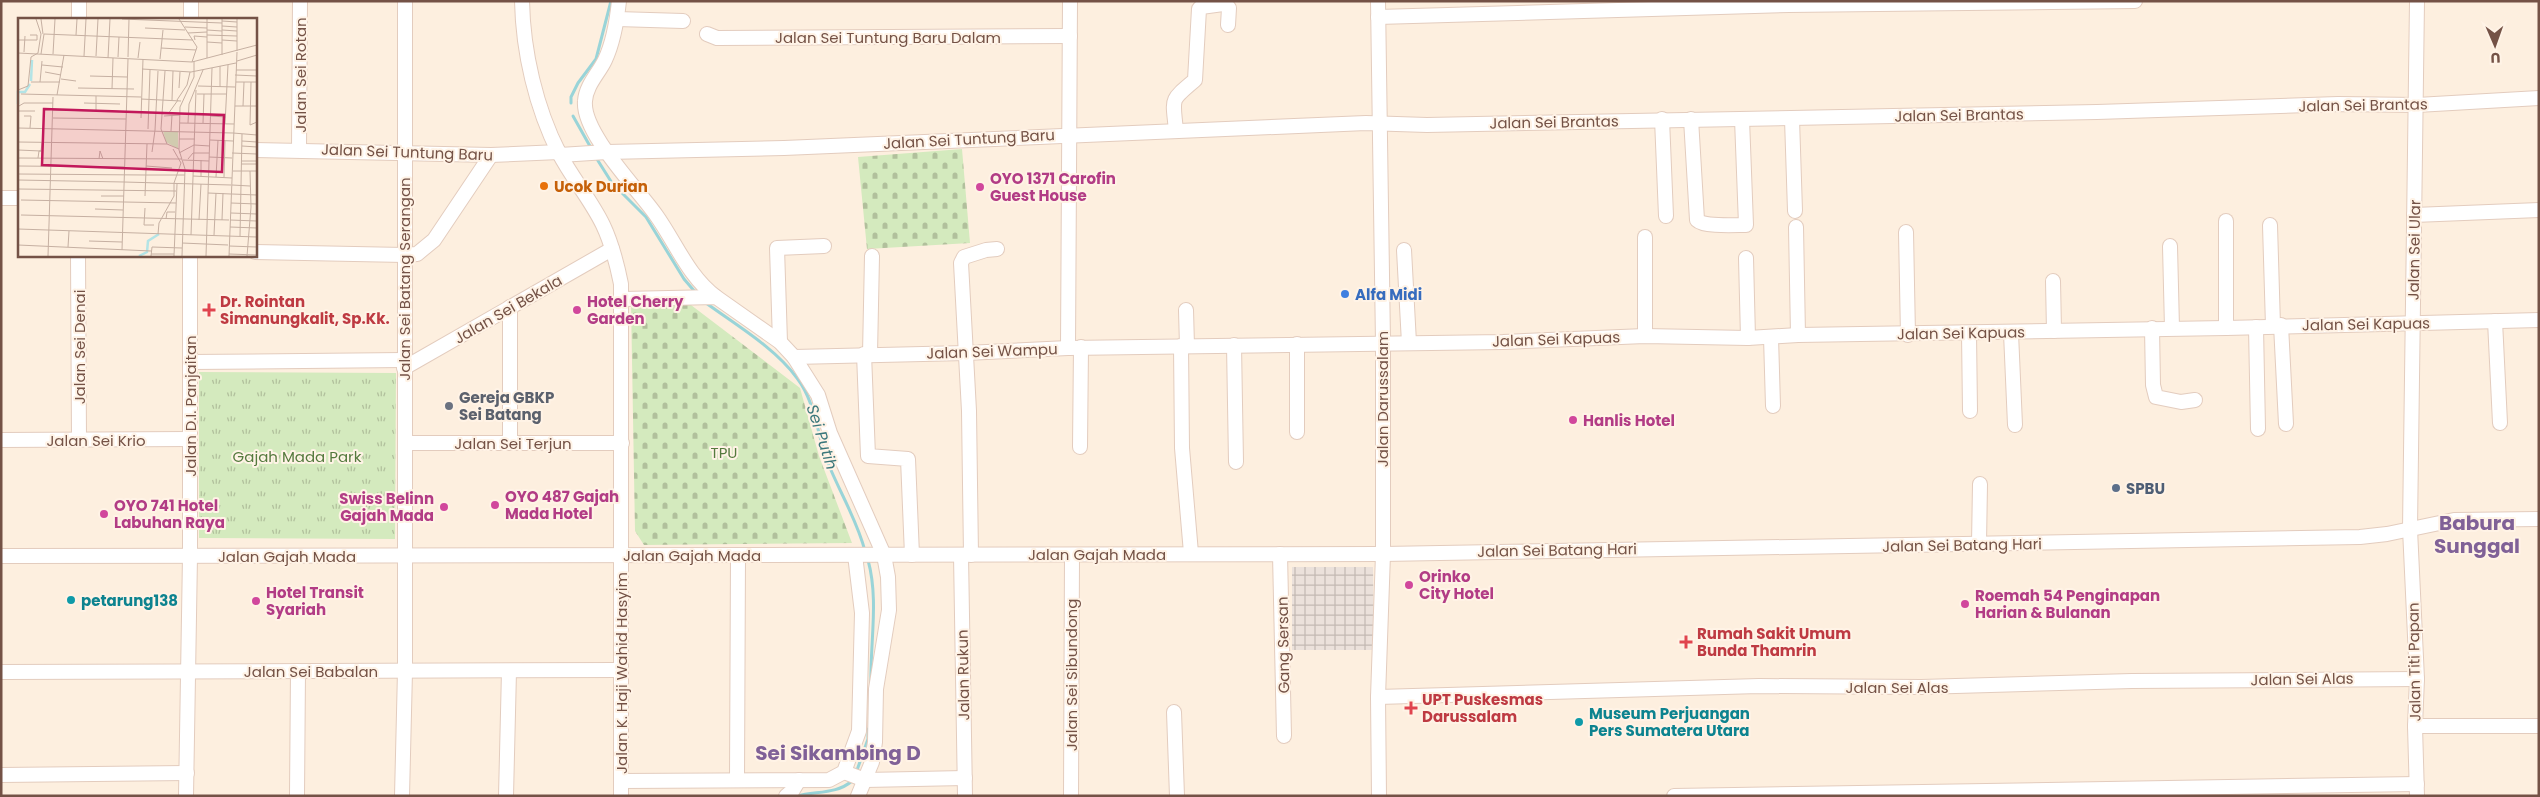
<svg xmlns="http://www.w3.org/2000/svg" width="2540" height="797" font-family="Poppins,sans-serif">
  <defs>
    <pattern id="industrial-grid" width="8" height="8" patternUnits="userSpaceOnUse" patternTransform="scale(1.25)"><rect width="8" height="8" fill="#ebe1db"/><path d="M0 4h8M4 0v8" fill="none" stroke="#c3b9b3"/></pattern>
    <pattern id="grass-tufts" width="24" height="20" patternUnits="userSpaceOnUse" patternTransform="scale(1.25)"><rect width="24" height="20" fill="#d4eabe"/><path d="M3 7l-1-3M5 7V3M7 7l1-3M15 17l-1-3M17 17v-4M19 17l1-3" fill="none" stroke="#b1c09c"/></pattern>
    <pattern id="cemetery-stones" width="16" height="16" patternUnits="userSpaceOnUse" patternTransform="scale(1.25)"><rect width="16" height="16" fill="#d4eabe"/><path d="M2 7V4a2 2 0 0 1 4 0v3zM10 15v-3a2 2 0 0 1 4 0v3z" fill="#b1c09c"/></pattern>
  </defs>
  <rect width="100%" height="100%" fill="#fdefdf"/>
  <!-- industrial -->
  <polygon fill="url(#industrial-grid)" points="1292,567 1373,567 1374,650 1292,650"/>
  <!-- grass -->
  <polygon fill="url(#grass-tufts)" points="199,372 396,373 395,539 199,538"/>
  <!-- cemetery -->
  <g fill="url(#cemetery-stones)">
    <polygon points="962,149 970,243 867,249 858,157"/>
    <polygon points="687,302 800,388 819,456 852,543 644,545 635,531 631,303"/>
  </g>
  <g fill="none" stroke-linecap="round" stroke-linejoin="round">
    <!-- stream -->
    <g stroke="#99d4d8" stroke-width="3">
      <polyline points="571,103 571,97 578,83 596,59 611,1"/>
      <polyline points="573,116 591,148"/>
      <polyline points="595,156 612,183 646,217 684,279 696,293"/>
      <path d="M706,303C736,325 774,347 797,378C816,403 817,435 828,463C840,493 857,520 865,551"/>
      <path d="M868,560C879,600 870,642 871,683"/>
      <polyline points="856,773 868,739 868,729"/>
      <path d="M797,796C817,791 837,794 852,781"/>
    </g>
    <defs>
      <g id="minor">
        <path d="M522,1C523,52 536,108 559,153C572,178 591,200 603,225C612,244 617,264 621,284V796"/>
        <path d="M619,1C617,20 613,43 605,60C599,73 586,85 585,101C582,133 638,189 656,215C676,243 688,276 716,297"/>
        <polyline points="1223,1 1229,8 1228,25"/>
        <polyline points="1378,1 1383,343 1383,554 1378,697 1379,796"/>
        <polyline points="1378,17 1789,5 2135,1"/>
        <polyline points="79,19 79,1"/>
        <polyline points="191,19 191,1"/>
        <polyline points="617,19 683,21"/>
        <polyline points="707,34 717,38 1070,36"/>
        <polyline points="1662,119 1666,216"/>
        <path d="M1691,119L1697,220C1704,227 1735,225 1746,225L1742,119"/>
        <polyline points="1792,119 1795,211"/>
        <path d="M1176,131C1173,97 1169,102 1195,80L1199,9L1201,7L1223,4"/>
        <polyline points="299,149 300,1"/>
        <polyline points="255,150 491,155 559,152"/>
        <polyline points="560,155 607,152 784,148 1366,123 1427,125 2097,112 2338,104 2417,105 2539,98"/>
        <polyline points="1,198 19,198"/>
        <polyline points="2414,215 2539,210"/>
        <polyline points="2270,225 2273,326"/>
        <polyline points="1796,227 1798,335"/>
        <polyline points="1906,232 1908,335"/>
        <polyline points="2170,246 2172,328"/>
        <polyline points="1404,250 1409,343"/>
        <polyline points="255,252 404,255 417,254 434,240 491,155"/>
        <polyline points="78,255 79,440"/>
        <polyline points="1746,258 1748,338"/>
        <polyline points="2053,281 2054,331"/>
        <polyline points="622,299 716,297 780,342 794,357 966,353 1068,348 1503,342 1645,336 1748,338 1798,335 2226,328 2539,320"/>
        <polyline points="1186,310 1187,346"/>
        <polyline points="2495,321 2500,423"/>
        <polyline points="2281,325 2286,424"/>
        <polyline points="2256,327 2258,429"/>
        <polyline points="2152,328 2153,385 2156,397 2181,402 2195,400"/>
        <polyline points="2226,328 2226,221"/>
        <polyline points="1969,333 1970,411"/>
        <polyline points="2011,333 2015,425"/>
        <polyline points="1645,336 1645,237"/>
        <polyline points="1771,337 1773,406"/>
        <polyline points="780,342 777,248 824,246"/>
        <polyline points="1234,345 1236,462"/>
        <polyline points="1181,346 1182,448 1191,553"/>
        <polyline points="1068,348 1070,1"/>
        <polyline points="864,354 868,456 908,459 912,555"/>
        <polyline points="870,354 872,256"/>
        <polyline points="794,357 818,395 830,433 884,555 888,577 889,610 876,689 875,742 872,762 858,796"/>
        <polyline points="190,362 404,360"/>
        <polyline points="404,368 612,249"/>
        <polyline points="1297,432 1297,344"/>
        <polyline points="1,440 190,439"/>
        <polyline points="405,443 622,443"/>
        <polyline points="510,443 510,307"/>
        <polyline points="1080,447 1081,347"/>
        <polyline points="1979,544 1980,484"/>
        <polyline points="1280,554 1284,736"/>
        <polyline points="961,555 965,796"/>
        <polyline points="971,555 969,411 961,263 964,257 986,250 997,249"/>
        <polyline points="1,556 1383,554 2360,537 2387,534 2454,520 2539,519"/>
        <polyline points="1,672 621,670"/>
        <polyline points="1378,697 1759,686 1921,687 2132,681 2417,679"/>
        <polyline points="1174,712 1177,796"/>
        <polyline points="2415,726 2539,726"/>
        <polyline points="844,772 865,780 965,778"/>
        <polyline points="1,775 187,773"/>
        <polyline points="737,780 738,555"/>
        <polyline points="621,781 829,780 844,772 859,731 862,613 855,555"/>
        <polyline points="186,796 190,556 190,255"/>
        <polyline points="297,796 298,671"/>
        <polyline points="402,796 405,671 405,1"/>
        <polyline points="506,796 509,671"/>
        <polyline points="786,796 793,790 799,780"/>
        <polyline points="1071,796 1072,555"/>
        <polyline points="1674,796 2417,784"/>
        <polyline points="2417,796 2415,726 2417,679 2410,529 2417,1"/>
      </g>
    </defs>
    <!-- minor casing -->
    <use href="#minor" stroke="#e3ccbe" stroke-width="16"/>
    <!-- minor -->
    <use href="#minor" stroke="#fff" stroke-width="14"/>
  </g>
  <!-- markers -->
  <circle fill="#e8710a" stroke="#fff3e6" stroke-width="2" cx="544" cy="186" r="5"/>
  <g fill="#d1479c" stroke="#fff3e6" stroke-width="2">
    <circle cx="980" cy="187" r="5"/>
    <circle cx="577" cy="310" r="5"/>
    <circle cx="1573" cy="420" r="5"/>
    <circle cx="495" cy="505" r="5"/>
    <circle cx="444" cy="507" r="5"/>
    <circle cx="104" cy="514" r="5"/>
    <circle cx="1409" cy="585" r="5"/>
    <circle cx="256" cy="601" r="5"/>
    <circle cx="1965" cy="604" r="5"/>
  </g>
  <circle fill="#3f7fe0" stroke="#fff3e6" stroke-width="2" cx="1345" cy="294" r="5"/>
  <g fill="#e0444e" stroke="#fff3e6" stroke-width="2">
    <path d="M206.5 302.5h5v5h5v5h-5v5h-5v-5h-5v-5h5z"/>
    <path d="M1683.5 634.5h5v5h5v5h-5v5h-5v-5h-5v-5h5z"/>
    <path d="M1408.5 700.5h5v5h5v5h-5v5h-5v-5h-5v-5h5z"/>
  </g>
  <circle fill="#6b7280" stroke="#fff3e6" stroke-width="2" cx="449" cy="406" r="5"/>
  <circle fill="#5c6f8a" stroke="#fff3e6" stroke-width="2" cx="2116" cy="488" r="5"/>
  <g fill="#0f9aa8" stroke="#fff3e6" stroke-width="2">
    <circle cx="71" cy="600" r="5"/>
    <circle cx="1579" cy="722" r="5"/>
  </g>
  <g text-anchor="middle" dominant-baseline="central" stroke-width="4" stroke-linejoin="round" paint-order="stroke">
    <!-- street labels -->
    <g font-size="15" fill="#745246" stroke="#fff3e6">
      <text x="888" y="37">Jalan Sei Tuntung Baru Dalam</text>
      <text transform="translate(300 75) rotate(-90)">Jalan Sei Rotan</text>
      <text transform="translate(2363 105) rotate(-1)">Jalan Sei Brantas</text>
      <text transform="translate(1959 115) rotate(-1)">Jalan Sei Brantas</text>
      <text transform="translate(1554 122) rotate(-1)">Jalan Sei Brantas</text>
      <text transform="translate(969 139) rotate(-3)">Jalan Sei Tuntung Baru</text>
      <text transform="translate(407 152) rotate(2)">Jalan Sei Tuntung Baru</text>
      <text transform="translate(2414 250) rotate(-89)">Jalan Sei Ular</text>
      <text transform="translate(404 279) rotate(-90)">Jalan Sei Batang Serangan</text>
      <text transform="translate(508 309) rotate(-30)">Jalan Sei Bekala</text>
      <text transform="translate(2366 324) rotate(-1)">Jalan Sei Kapuas</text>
      <text transform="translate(1961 333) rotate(-1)">Jalan Sei Kapuas</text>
      <text transform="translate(1556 339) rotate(-2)">Jalan Sei Kapuas</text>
      <text transform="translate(79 347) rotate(-90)">Jalan Sei Denai</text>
      <text transform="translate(992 351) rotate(-2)">Jalan Sei Wampu</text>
      <text transform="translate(1382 399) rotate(-90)">Jalan Darussalam</text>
      <text transform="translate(190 406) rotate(-90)">Jalan D.I. Panjaitan</text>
      <text x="96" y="440">Jalan Sei Krio</text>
      <text x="513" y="443">Jalan Sei Terjun</text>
      <text transform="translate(1962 545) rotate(-1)">Jalan Sei Batang Hari</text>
      <text transform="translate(1557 550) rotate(-1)">Jalan Sei Batang Hari</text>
      <text x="1097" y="554">Jalan Gajah Mada</text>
      <text x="692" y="555">Jalan Gajah Mada</text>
      <text x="287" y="556">Jalan Gajah Mada</text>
      <text transform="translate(1283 645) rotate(-91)">Gang Sersan</text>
      <text transform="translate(2414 662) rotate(-91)">Jalan Titi Papan</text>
      <text x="311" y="671">Jalan Sei Babalan</text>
      <text transform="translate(621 673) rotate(-90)">Jalan K. Haji Wahid Hasyim</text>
      <text transform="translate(963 675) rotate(-91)">Jalan Rukun</text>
      <text transform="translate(1071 675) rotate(-90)">Jalan Sei Sibundong</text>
      <text transform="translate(2302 679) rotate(-1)">Jalan Sei Alas</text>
      <text x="1897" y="687">Jalan Sei Alas</text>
    </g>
    <!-- hotel labels -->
    <g font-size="15" font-weight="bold" fill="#b23c85" stroke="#fff3e6" text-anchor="start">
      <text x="990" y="178">OYO 1371 Carofin<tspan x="990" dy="17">Guest House</tspan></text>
      <text x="587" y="301">Hotel Cherry<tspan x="587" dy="17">Garden</tspan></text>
      <text x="1583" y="420">Hanlis Hotel</text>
      <text x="505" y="496">OYO 487 Gajah<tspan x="505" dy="17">Mada Hotel</tspan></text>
      <text x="434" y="498" text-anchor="end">Swiss Belinn<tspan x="434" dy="17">Gajah Mada</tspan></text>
      <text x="114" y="505">OYO 741 Hotel<tspan x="114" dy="17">Labuhan Raya</tspan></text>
      <text x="1419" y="576">Orinko<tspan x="1419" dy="17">City Hotel</tspan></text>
      <text x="266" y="592">Hotel Transit<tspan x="266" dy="17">Syariah</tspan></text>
      <text x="1975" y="595">Roemah 54 Penginapan<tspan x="1975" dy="17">Harian &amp; Bulanan</tspan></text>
    </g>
    <!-- food labels -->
    <g font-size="15" font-weight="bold" fill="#c56008" stroke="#fff3e6" text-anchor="start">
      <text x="554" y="186">Ucok Durian</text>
    </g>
    <!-- shop labels -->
    <g font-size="15" font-weight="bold" fill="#366cbe" stroke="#fff3e6" text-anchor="start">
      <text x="1355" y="294">Alfa Midi</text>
    </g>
    <!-- health labels -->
    <g font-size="15" font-weight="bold" fill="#be3a42" stroke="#fff3e6" text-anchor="start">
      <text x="220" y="301">Dr. Rointan<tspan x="220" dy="17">Simanungkalit, Sp.Kk.</tspan></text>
      <text x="1697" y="633">Rumah Sakit Umum<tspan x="1697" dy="17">Bunda Thamrin</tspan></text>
      <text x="1422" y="699">UPT Puskesmas<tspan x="1422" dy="17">Darussalam</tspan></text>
    </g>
    <!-- worship labels -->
    <g font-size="15" font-weight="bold" fill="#5b616d" stroke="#fff3e6" text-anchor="start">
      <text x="459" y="397">Gereja GBKP<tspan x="459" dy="17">Sei Batang</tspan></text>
    </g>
    <!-- park labels -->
    <g font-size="15" fill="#557a3e" stroke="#fff3e6">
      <text x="724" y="452">TPU</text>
      <text x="297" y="456">Gajah Mada Park</text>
    </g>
    <!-- service labels -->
    <g font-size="15" font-weight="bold" fill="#4e5e75" stroke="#fff3e6" text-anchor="start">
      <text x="2126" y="488">SPBU</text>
    </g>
    <!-- culture labels -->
    <g font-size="15" font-weight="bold" fill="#0d838f" stroke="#fff3e6" text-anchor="start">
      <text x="81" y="600">petarung138</text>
      <text x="1589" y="713">Museum Perjuangan<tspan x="1589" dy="17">Pers Sumatera Utara</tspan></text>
    </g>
    <!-- water labels -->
    <g font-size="16" font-style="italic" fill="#3a767a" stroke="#fff3e6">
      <text transform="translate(822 437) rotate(72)">Sei Putih</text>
    </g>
    <!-- district labels -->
    <g font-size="20" font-weight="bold" fill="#806197" stroke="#fff3e6">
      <text x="2477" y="523">Babura<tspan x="2477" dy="23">Sunggal</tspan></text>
      <text x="838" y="753">Sei Sikambing D</text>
    </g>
  </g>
  <!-- overview -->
  <g transform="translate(18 18)">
    <rect width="239" height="239" fill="#fdefdf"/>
    <path d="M145,113H160V131L148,124Z" fill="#d4eabe"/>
    <path fill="none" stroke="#b3e4e6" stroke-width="2.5" d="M13,63L14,42M0,86V74H7L12,66M121,238L129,234L130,223L141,216"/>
    <path fill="none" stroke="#c6b0a2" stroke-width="1" d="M23,1L25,16M104,1L204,5M161,1L179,29L174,44M204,3L219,4M204,8L219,9M167,9L189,10M127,10L167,12M189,12L204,13M204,12L219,13M170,15L189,14M58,17L59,1M189,17L219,18M0,22H19V17H12M177,22L176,18L189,19M204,22L219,23M189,24L204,25M143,30L178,32M219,33V1M6,34L7,18M0,35L174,44L239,27M23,36L26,16L175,22M35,36L37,1M204,37V1M66,38L68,1M78,38L80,1M100,39L101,19M110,39L111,1M90,40L92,1M120,40L122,24M189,40V1M142,41L145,12M219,43L239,37M24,47L45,49M124,51L173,54L218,45M218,52H239M147,53L143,111L149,126M27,54L43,57M217,57L239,58M72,58L109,59M43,61L58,63M13,64H42M22,64L24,43M218,64H239M233,64L232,107L239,104M180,68L217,69M202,69V48M60,70L116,71M161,70L162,54M94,71L95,40M0,72L10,68L13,39L20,35L23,16L18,1M3,76L123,79M179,76H208M39,77L46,37M123,81L163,83M154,82L155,53M159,82L169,67L172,54M66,85L102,86M1,88L6,85H35M217,88H239M225,88L226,64M35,92L123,94M0,93H17M78,93V78M150,96L160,82M6,98H13L12,110M146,98L162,97M193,98L208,99M35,100L108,101M123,100L125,41M162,105L216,106M170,105L171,86L185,52M185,105L186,76M207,106L210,47M0,110L215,115M130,111L132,52M137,112L140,53M153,113L154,97M215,115L239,117M161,121H177M192,122L215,123M224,123L239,124M0,124L149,126L161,131M176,127L192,128M224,128L239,129M0,132L23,133L24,125M134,134L137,112M161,135L176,127M214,135L239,136M191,139L214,140M0,140L164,141M20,140L21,133H24V140M81,141L82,133L85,141M170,141L175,135H191M165,142L191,143M223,143H239M223,146H239M0,148L107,149M128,148L154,150M215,153H239M0,156L128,157M128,157H167M175,158L214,160M183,159V142M198,159L200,122M206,159L207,123M0,162L106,164M106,164L213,167M214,167L232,168M0,171L158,173M190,175L213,176M214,176L239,177M83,178H106M127,178L129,126M3,182L158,185M213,185L239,186M127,190L126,207H136M77,191L105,192M213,195L239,196M3,197L211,202M148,201L149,194H157M181,202L183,166M204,202L205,175M212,202L239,203M212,209L239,210M0,211L239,219M140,216L141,205L156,178V165L163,145L155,131M173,217L178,72M196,217L198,175M222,218L224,116M71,223L104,224M164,225L210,227M0,227L133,233M211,228L239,229M50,229L51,213M104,232L110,41M133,236H156M211,236L239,237M30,238L35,79M133,238L134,229L164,230M156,238L159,166M164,238L167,151L161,132L162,89L176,59V43M188,238L194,50M211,238L219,34M229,238L233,189L232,153"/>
    <path fill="#c2185b" fill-opacity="0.15" stroke="#c2185b" stroke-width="2.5" d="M26,91L206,97L204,154L24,147Z"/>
    <rect width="239" height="239" fill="none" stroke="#745246" stroke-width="2.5"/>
  </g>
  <!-- border -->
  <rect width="2540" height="797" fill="none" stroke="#745246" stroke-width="5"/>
  <!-- north arrow -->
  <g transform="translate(2495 45) rotate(178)" stroke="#fff3e6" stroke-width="4" paint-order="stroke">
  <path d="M0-4L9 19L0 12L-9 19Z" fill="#745246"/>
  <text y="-8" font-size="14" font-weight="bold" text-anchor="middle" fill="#745246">U</text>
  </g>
</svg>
